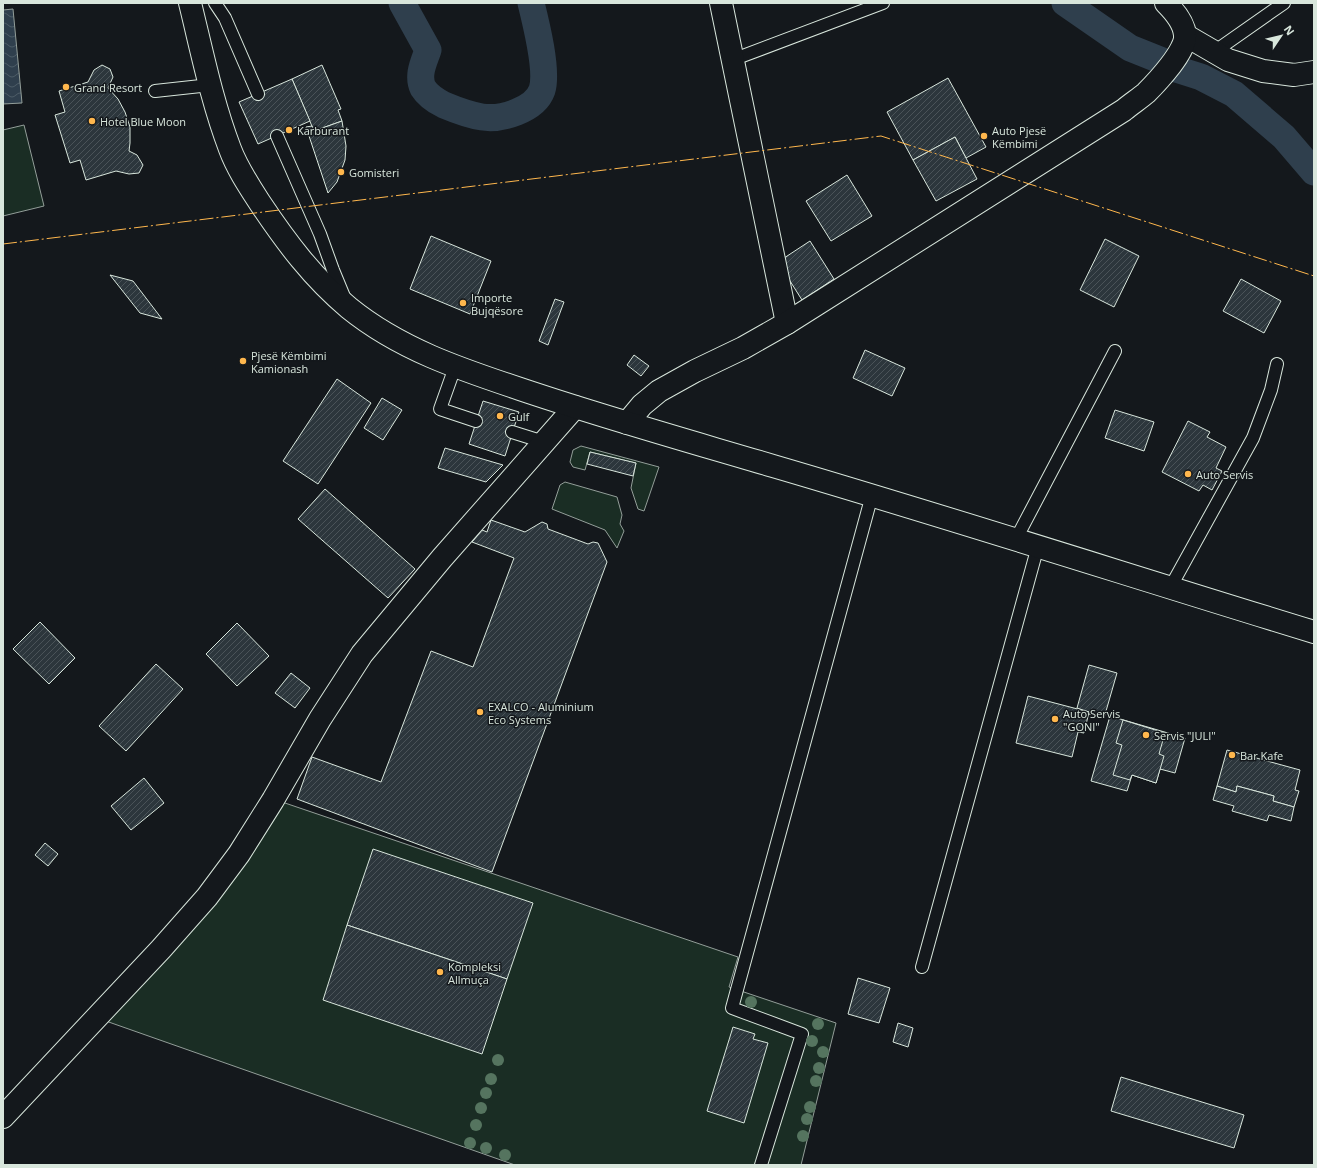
<svg xmlns="http://www.w3.org/2000/svg" width="1317" height="1168" font-family="'Open Sans',sans-serif">
  <defs>
    <pattern id="water-waves" width="16" height="10" patternUnits="userSpaceOnUse"><rect width="16" height="10" fill="#2f3f4d"/><path d="M0 5q4-4 8 0t8 0" fill="none" stroke="#4c5b66"/></pattern>
    <pattern id="building-hatch" width="6" height="6" patternUnits="userSpaceOnUse"><rect width="6" height="6" fill="#2c363c"/><path d="M-1 1l2-2M0 6l6-6M5 7l2-2" fill="none" stroke="#4a5358"/></pattern>
  </defs>
  <rect width="100%" height="100%" fill="#14181c"/>
  <!-- park -->
  <g fill="#1a2d24" stroke="#939e99">
    <polygon points="24,125 44,206 3,216 3,130"/>
    <polygon points="581,446 659,467 644,511 638,509 631,488 636,463 590,452 585,470 573,467 570,462 573,450"/>
    <polygon points="565,482 617,497 622,515 620,524 624,531 617,548 605,530 552,509 560,485"/>
    <polygon points="282,802 738,957 729,987 836,1023 801,1165 515,1165 103,1020"/>
  </g>
  <!-- water -->
  <polygon fill="url(#water-waves)" stroke="#939e99" points="13,9 22,103 3,104 3,10"/>
  <g fill="none" stroke-linecap="round" stroke-linejoin="round">
    <!-- canal -->
    <g stroke="#2f3f4d" stroke-width="27">
      <path d="M402,3L428,50C424,62 417,75 423,88C428,96 436,101 444,105C456,110 469,115 482,117C501,120 535,110 542,90C548,71 536,23 531,3"/>
      <polyline points="1065,3 1130,48 1160,60 1179,70 1201,77 1234,94 1284,137 1314,172"/>
    </g>
  </g>
  <!-- building -->
  <g fill="url(#building-hatch)" stroke="#d8e6dc">
    <polygon points="102,65 110,69 113,77 108,88 118,99 125,112 130,127 130,143 129,151 137,155 143,165 139,173 129,174 116,171 86,180 80,160 70,163 55,115 65,112 59,91 88,82 94,70"/>
    <polygon points="322,65 341,109 338,110 342,121 314,131 292,79"/>
    <polygon points="948,78 986,147 966,158 955,137 913,160 887,112"/>
    <polygon points="292,79 310,121 258,144 239,102"/>
    <polygon points="342,121 346,146 345,160 337,182 328,193 306,127 312,126 314,131"/>
    <polygon points="955,137 977,179 936,201 913,160"/>
    <polygon points="847,175 872,216 831,241 806,201"/>
    <polygon points="431,236 491,261 470,314 410,289"/>
    <polygon points="1105,239 1139,256 1114,307 1080,290"/>
    <polygon points="810,241 834,279 802,300 778,262"/>
    <polygon points="110,275 133,281 162,319 140,313"/>
    <polygon points="1241,279 1281,301 1264,333 1223,311"/>
    <polygon points="555,299 564,302 548,345 539,341"/>
    <polygon points="865,350 905,368 892,396 853,378"/>
    <polygon points="634,355 649,366 641,376 627,365"/>
    <polygon points="337,379 371,403 318,484 283,461"/>
    <polygon points="382,398 402,410 383,440 364,428"/>
    <polygon points="483,401 519,412 505,456 469,444"/>
    <polygon points="1115,410 1154,422 1144,451 1105,438"/>
    <polygon points="1188,421 1210,432 1207,437 1226,447 1216,468 1222,471 1212,490 1203,485 1199,491 1162,472"/>
    <polygon points="445,448 503,465 486,482 438,468"/>
    <polygon points="590,452 636,463 633,476 587,464"/>
    <polygon points="325,489 415,569 388,598 298,519"/>
    <polygon points="491,520 525,532 542,522 547,524 548,529 588,544 593,542 598,543 607,562 492,872 297,799 312,757 381,782 431,651 473,667 514,558 472,542 482,530 487,532"/>
    <polygon points="40,622 75,658 49,684 13,649"/>
    <polygon points="237,623 269,656 237,686 206,654"/>
    <polygon points="156,664 183,689 126,751 99,726"/>
    <polygon points="1089,665 1117,673 1104,718 1089,714 1089,712 1077,708"/>
    <polygon points="291,673 310,688 295,708 275,693"/>
    <polygon points="1028,696 1089,712 1084,733 1078,732 1072,757 1016,743"/>
    <polygon points="1110,716 1185,738 1175,773 1160,769 1156,783 1132,775 1127,791 1091,781"/>
    <polygon points="1123,720 1165,733 1159,754 1164,756 1156,783 1132,775 1130,780 1113,775 1122,745 1116,743"/>
    <polygon points="1227,750 1300,770 1295,790 1299,791 1294,807 1273,801 1274,796 1237,786 1236,792 1217,786"/>
    <polygon points="144,778 164,803 131,830 111,806"/>
    <polygon points="1217,786 1236,792 1237,786 1274,796 1273,801 1294,807 1291,821 1269,815 1267,821 1232,811 1234,806 1213,800"/>
    <polygon points="45,843 58,854 48,866 35,855"/>
    <polygon points="373,849 533,903 507,979 347,925"/>
    <polygon points="347,925 507,979 482,1054 323,1000"/>
    <polygon points="858,978 890,988 879,1023 848,1014"/>
    <polygon points="898,1023 913,1028 908,1047 893,1042"/>
    <polygon points="733,1027 755,1034 753,1039 768,1043 744,1123 707,1111"/>
    <polygon points="1121,1077 1244,1115 1234,1148 1111,1111"/>
  </g>
  <g fill="none" stroke-linecap="round" stroke-linejoin="round">
    <defs>
      <g id="service">
        <polyline points="215,3 225,18 258,94"/>
        <polyline points="1214,52 1284,3"/>
        <polyline points="732,60 883,3"/>
        <polyline points="155,91 210,85"/>
        <polyline points="277,136 320,234 333,270 345,299"/>
        <polyline points="455,367 440,409 476,421"/>
        <polyline points="512,432 544,442"/>
        <polyline points="1016,539 1115,351"/>
        <polyline points="1170,588 1253,438 1271,390 1277,364"/>
        <polyline points="922,967 1038,546"/>
        <polyline points="761,1165 802,1034 732,1008 872,495"/>
      </g>
      <g id="minor">
        <polyline points="721,3 787,323"/>
        <polyline points="1185,35 1228,60 1263,71 1294,75 1314,72"/>
        <path d="M627,423L642,405L659,391L695,371L743,348L787,323L1124,110C1131,104 1139,99 1146,93C1157,82 1187,50 1185,35C1184,23 1174,11 1166,3"/>
        <polyline points="3,1117 161,949 207,897 239,854 273,800 320,719 362,654 442,558 575,407"/>
      </g>
      <path id="primary" d="M190,3C202,52 212,102 230,149C237,168 249,186 260,203C286,242 313,278 349,308C402,351 466,371 529,392C610,419 692,442 773,466C954,519 1134,577 1314,632"/>
    </defs>
    <!-- service casing -->
    <use href="#service" stroke="#d8e6dc" stroke-width="14"/>
    <!-- minor casing -->
    <use href="#minor" stroke="#d8e6dc" stroke-width="24"/>
    <!-- primary casing -->
    <use href="#primary" stroke="#d8e6dc" stroke-width="24"/>
    <!-- service -->
    <use href="#service" stroke="#14181c" stroke-width="12"/>
    <!-- minor -->
    <use href="#minor" stroke="#14181c" stroke-width="22"/>
    <!-- primary -->
    <use href="#primary" stroke="#14181c" stroke-width="22"/>
    <!-- power -->
    <polyline stroke="#ffb74d" stroke-width="1" stroke-dasharray="14 3 2 3" stroke-linecap="butt" points="3,244 881,136 1314,276"/>
  </g>
  <!-- trees -->
  <g fill="#55745f">
    <circle cx="751" cy="1002" r="6"/>
    <circle cx="818" cy="1024" r="6"/>
    <circle cx="812" cy="1041" r="6"/>
    <circle cx="823" cy="1052" r="6"/>
    <circle cx="498" cy="1060" r="6"/>
    <circle cx="819" cy="1068" r="6"/>
    <circle cx="491" cy="1079" r="6"/>
    <circle cx="816" cy="1081" r="6"/>
    <circle cx="486" cy="1093" r="6"/>
    <circle cx="810" cy="1107" r="6"/>
    <circle cx="481" cy="1108" r="6"/>
    <circle cx="807" cy="1119" r="6"/>
    <circle cx="476" cy="1125" r="6"/>
    <circle cx="803" cy="1136" r="6"/>
    <circle cx="470" cy="1143" r="6"/>
    <circle cx="486" cy="1148" r="6"/>
    <circle cx="505" cy="1155" r="6"/>
  </g>
  <!-- markers -->
  <g fill="#ffb74d" stroke="#14181c" stroke-width="1.5">
    <circle cx="66" cy="87" r="4"/>
    <circle cx="92" cy="121" r="4"/>
    <circle cx="289" cy="130" r="4"/>
    <circle cx="984" cy="136" r="4"/>
    <circle cx="341" cy="172" r="4"/>
    <circle cx="463" cy="303" r="4"/>
    <circle cx="243" cy="361" r="4"/>
    <circle cx="500" cy="416" r="4"/>
    <circle cx="1188" cy="474" r="4"/>
    <circle cx="480" cy="712" r="4"/>
    <circle cx="1055" cy="719" r="4"/>
    <circle cx="1146" cy="735" r="4"/>
    <circle cx="1232" cy="755" r="4"/>
    <circle cx="440" cy="972" r="4"/>
  </g>
  <g text-anchor="middle" dominant-baseline="central" stroke-width="3" stroke-linejoin="round" paint-order="stroke">
    <!-- poi labels -->
    <g font-size="11" fill="#d8e6dc" stroke="#14181c" text-anchor="start">
      <text x="74" y="87">Grand Resort</text>
      <text x="100" y="121">Hotel Blue Moon</text>
      <text x="297" y="130">Karburant</text>
      <text x="992" y="130">Auto Pjesë<tspan x="992" dy="13">Këmbimi</tspan></text>
      <text x="349" y="172">Gomisteri</text>
      <text x="471" y="297">Importe<tspan x="471" dy="13">Bujqësore</tspan></text>
      <text x="251" y="355">Pjesë Këmbimi<tspan x="251" dy="13">Kamionash</tspan></text>
      <text x="508" y="416">Gulf</text>
      <text x="1196" y="474">Auto Servis</text>
      <text x="488" y="706">EXALCO - Aluminium<tspan x="488" dy="13">Eco Systems</tspan></text>
      <text x="1063" y="713">Auto Servis<tspan x="1063" dy="13">"GONI"</tspan></text>
      <text x="1154" y="735">Servis "JULI"</text>
      <text x="1240" y="755">Bar Kafe</text>
      <text x="448" y="966">Kompleksi<tspan x="448" dy="13">Allmuça</tspan></text>
    </g>
  </g>
  <!-- border -->
  <rect width="1317" height="1168" fill="none" stroke="#d8e6dc" stroke-width="8"/>
  <!-- north arrow -->
  <g transform="translate(1281 36) rotate(55)" stroke="#14181c" stroke-width="3" paint-order="stroke">
  <path d="M0-3L7 15L0 10L-7 15Z" fill="#d8e6dc"/>
  <text y="-6" font-size="11" font-weight="bold" text-anchor="middle" fill="#d8e6dc">N</text>
  </g>
</svg>
